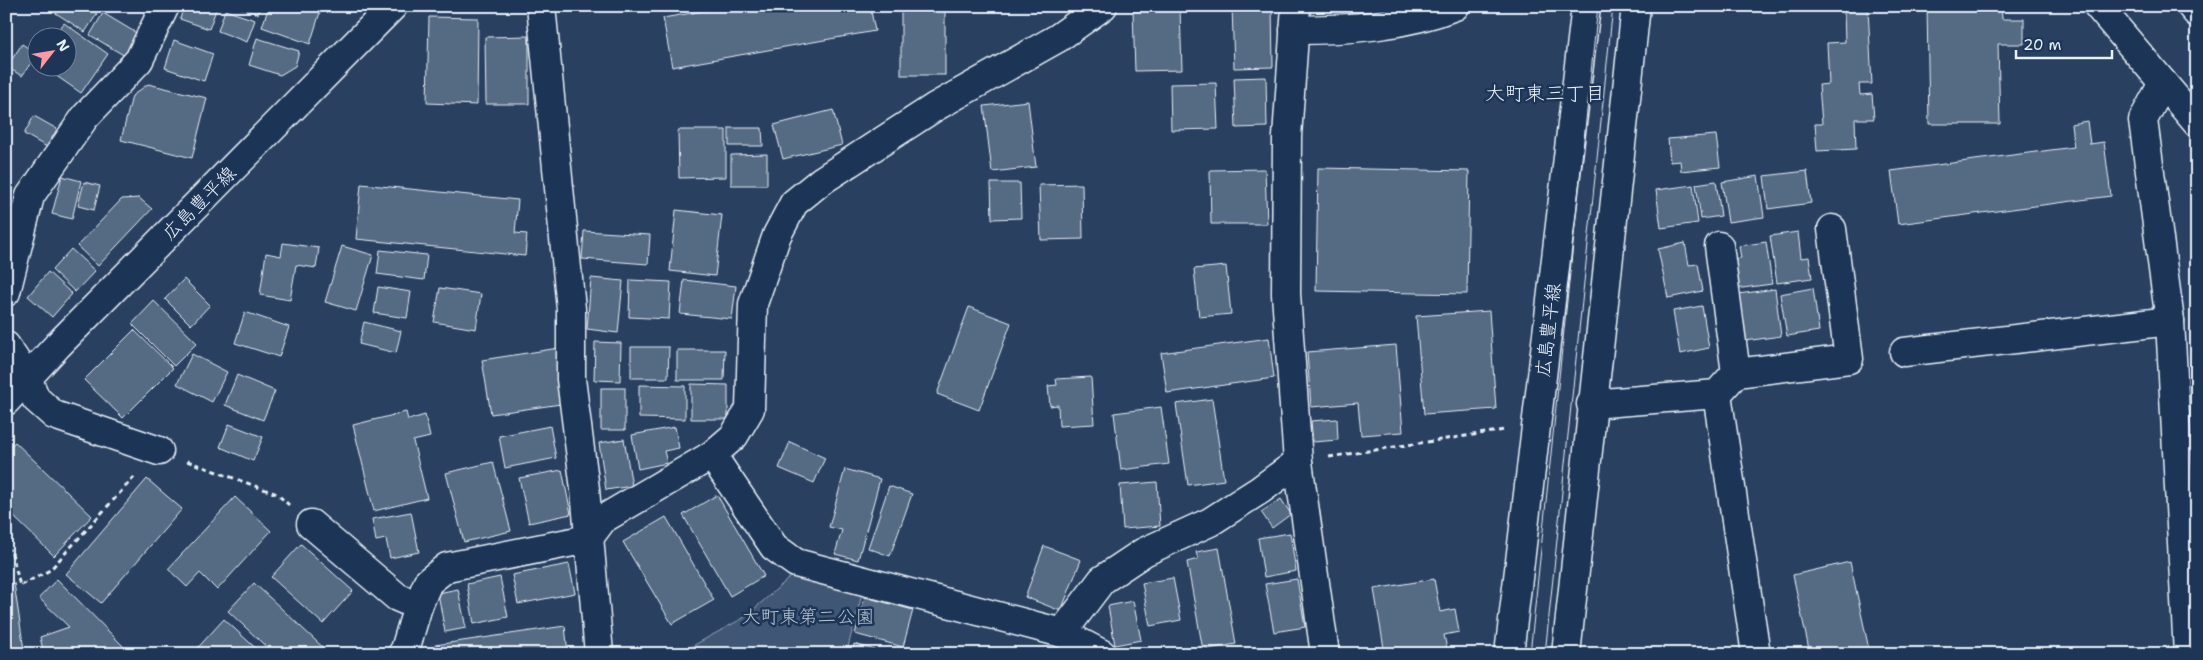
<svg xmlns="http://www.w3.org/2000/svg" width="2203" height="660" font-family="'Shantell Sans','Klee One',sans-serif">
  <rect width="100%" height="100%" fill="#294061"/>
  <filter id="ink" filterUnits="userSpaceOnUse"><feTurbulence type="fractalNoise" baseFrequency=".02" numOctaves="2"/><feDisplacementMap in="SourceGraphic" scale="10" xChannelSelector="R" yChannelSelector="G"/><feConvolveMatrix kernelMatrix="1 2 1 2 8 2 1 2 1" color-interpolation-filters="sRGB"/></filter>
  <g filter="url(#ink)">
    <!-- green -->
    <polygon fill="#415774" stroke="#94a4b6" points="796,572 862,594 846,654 678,654 745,617"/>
    <!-- building -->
    <g fill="#556a83" stroke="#e8f1f8">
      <polygon points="45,6 86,6 97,14 85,32"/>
      <polygon points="184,6 217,7 209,29 180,19"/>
      <polygon points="236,6 260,6 258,14"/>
      <polygon points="269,6 322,6 310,44 262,27"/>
      <polygon points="732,6 870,6 875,31 672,67 663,18"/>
      <rect x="901" y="6" width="44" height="69"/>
      <polygon points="1232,6 1272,6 1273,67 1234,68"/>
      <polygon points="1927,6 2001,6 2002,19 2024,19 2024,44 1998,44 2000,124 1929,124"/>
      <polygon points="1868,9 1872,84 1859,84 1860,95 1872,94 1874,119 1855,119 1856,149 1817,151 1815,124 1822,124 1819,85 1829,84 1827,43 1845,42 1844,10"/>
      <polygon points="225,10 255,20 247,42 218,31"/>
      <polygon points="1180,10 1182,70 1135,71 1133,11"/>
      <polygon points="103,13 138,34 125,56 90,35"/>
      <polygon points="429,17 478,18 477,105 427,103"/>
      <polygon points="64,23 108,54 81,93 45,68 68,68 68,38 53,38"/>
      <polygon points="529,36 529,104 486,104 485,37"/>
      <polygon points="257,38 299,51 295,66 280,75 249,65"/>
      <polygon points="174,40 213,54 204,81 165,68"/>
      <polygon points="22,44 37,54 22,76 7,67"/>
      <polygon points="1266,77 1267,127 1236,128 1234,78"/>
      <polygon points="1216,83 1218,129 1171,130 1170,84"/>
      <polygon points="148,84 207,98 192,158 121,140 132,96"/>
      <polygon points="1028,101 1036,167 992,172 984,106"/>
      <polygon points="833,110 842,145 783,159 774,125"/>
      <polygon points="34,116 57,129 47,147 24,134"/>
      <polygon points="2087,121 2090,144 2104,142 2111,196 1898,224 1891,171 2074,147 2071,124"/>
      <polygon points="729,128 762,128 763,146 729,146"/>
      <polygon points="678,130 726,130 726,177 679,178"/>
      <polygon points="1716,135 1720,167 1681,171 1680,161 1670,162 1668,139"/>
      <polygon points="767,154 767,185 731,185 731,155"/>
      <polygon points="1318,168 1469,171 1467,294 1316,291"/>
      <polygon points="1265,169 1267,224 1211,224 1210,170"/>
      <polygon points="1807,171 1811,203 1768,209 1764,176"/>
      <polygon points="62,176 81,181 72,219 52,214"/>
      <polygon points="1758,176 1764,217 1728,222 1722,182"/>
      <polygon points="1716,181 1721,216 1701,219 1696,184"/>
      <polygon points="84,182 100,186 94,210 78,206"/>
      <polygon points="991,183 1020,183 1021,218 992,219"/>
      <polygon points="361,184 518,200 515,233 527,234 525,256 356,239"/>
      <polygon points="1082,184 1083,239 1041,240 1039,185"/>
      <polygon points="1693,185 1698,223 1661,228 1656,190"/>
      <polygon points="139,198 152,209 98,266 77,246 122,199"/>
      <polygon points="676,210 722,215 715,276 670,271"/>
      <polygon points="584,231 650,235 648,264 582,259"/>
      <polygon points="1798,232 1801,258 1809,257 1812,278 1777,283 1770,236"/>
      <polygon points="1766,242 1772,284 1735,289 1730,259 1741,258 1739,246"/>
      <polygon points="283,243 319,248 316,268 296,265 290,300 260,295 266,253 281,256"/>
      <polygon points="1685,243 1689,265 1698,264 1703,291 1668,298 1658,249"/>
      <polygon points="342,246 373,255 356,311 325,302"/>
      <polygon points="71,249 95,271 75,292 52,270"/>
      <polygon points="380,250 427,255 424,280 377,274"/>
      <polygon points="1226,266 1231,314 1199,317 1194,269"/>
      <polygon points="48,272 72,294 52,317 28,296"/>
      <polygon points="591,278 623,281 618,333 587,329"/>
      <polygon points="184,279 210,305 191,325 165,299"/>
      <polygon points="630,280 671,282 669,319 629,317"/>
      <polygon points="684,280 736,286 732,319 680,314"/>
      <polygon points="378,287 411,292 407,318 374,313"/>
      <polygon points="440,288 481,294 476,329 434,322"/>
      <polygon points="1813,288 1819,331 1787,336 1780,294"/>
      <polygon points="1775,289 1781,336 1745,341 1738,294"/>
      <polygon points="154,301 197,343 174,366 132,324"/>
      <polygon points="1702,306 1709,348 1680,354 1673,311"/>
      <polygon points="969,307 1011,323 979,410 937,394"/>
      <polygon points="1489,311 1496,409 1424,414 1416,316"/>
      <polygon points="245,312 289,327 279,357 235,343"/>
      <polygon points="364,322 401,331 396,353 359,344"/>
      <polygon points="134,330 173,368 123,418 84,380"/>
      <polygon points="1269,338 1274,378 1167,393 1161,353"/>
      <polygon points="595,342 621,343 620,381 594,380"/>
      <polygon points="1396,345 1403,432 1361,435 1358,403 1311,407 1307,352"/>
      <polygon points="631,347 669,347 668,378 631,378"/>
      <polygon points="559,348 568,403 491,414 482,360"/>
      <polygon points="677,350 725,350 724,380 677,380"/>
      <polygon points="192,354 227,372 212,402 177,384"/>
      <polygon points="237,375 275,391 263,420 225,405"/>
      <polygon points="1091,377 1094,424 1059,426 1058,405 1050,406 1048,386 1057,385 1056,379"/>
      <polygon points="691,384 728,385 728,419 691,419"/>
      <polygon points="639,385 685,386 685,419 639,418"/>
      <rect x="601" y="388" width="24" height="42"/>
      <polygon points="1212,399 1224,480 1188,485 1176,404"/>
      <polygon points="1161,407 1169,464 1121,470 1114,413"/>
      <polygon points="406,412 408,420 425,415 430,437 413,441 427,498 374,511 353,425"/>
      <polygon points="1337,419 1338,440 1313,442 1311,421"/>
      <polygon points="229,424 263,437 253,461 220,447"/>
      <polygon points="550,426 556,458 505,468 499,436"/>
      <polygon points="675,427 679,448 664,451 667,463 638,469 632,435"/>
      <polygon points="624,439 632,486 606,490 599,443"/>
      <polygon points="15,442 92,516 54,556 6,509 6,451"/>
      <polygon points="790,442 825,458 814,483 779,468"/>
      <polygon points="493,462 511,531 464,542 446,473"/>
      <polygon points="845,469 880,479 858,560 835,554 842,530 829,527"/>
      <polygon points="562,470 571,514 529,523 519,478"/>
      <polygon points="147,479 182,509 101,603 66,574"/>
      <polygon points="1157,482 1160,526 1123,529 1120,485"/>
      <polygon points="889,486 912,494 890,556 868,548"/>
      <polygon points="717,495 764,576 730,596 683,515"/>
      <polygon points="235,497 271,531 217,590 200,573 187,587 168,569"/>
      <polygon points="1281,499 1291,514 1272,528 1261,512"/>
      <polygon points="411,512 419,552 390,558 386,539 376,541 372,519"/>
      <polygon points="666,517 714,600 672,624 623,542"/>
      <polygon points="1290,533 1296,571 1264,577 1258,538"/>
      <polygon points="301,544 353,591 323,624 271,577"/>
      <polygon points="1044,546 1081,560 1061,611 1025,597"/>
      <polygon points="1219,548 1236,644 1203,650 1187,562 1198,559 1196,552"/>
      <polygon points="1850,562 1870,654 1810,654 1793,575"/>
      <polygon points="569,564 575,593 518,604 512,575"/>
      <polygon points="500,577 508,617 474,624 467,584"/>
      <polygon points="1173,578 1181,620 1150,626 1142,583"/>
      <polygon points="57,579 125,648 119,654 44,654 40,637 69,627 39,598"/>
      <polygon points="1297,579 1305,627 1274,632 1265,584"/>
      <polygon points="1434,579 1440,612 1455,609 1459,632 1444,635 1448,654 1385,654 1374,589"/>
      <polygon points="14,583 24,650 6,652 6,584"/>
      <polygon points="254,583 330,654 274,654 228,611"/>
      <polygon points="458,589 466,628 445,632 438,593"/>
      <polygon points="865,597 913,610 903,647 855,634"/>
      <polygon points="1133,601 1141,640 1115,645 1108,606"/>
      <polygon points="224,619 262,654 193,653"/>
      <polygon points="565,626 568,654 436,654 435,645"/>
      <polygon points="854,644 890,654 852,654"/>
    </g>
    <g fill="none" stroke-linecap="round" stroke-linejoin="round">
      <defs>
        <g id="minor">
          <polyline points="541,6 571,309 571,379 585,489 599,654"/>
          <polyline points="1296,6 1287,137 1286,294 1298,462 1325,654"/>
          <polyline points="2098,6 2197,123"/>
          <path d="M1294,30C1348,30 1404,26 1455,6"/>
          <polyline points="2163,83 2143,120 2170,321 2188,654"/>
          <polyline points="1719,246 1736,373"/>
          <polyline points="6,292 30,196 85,117 139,60 165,6"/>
          <polyline points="6,346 27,378 36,399 54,415 159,451"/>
          <polyline points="1904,352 2170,321"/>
          <polyline points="1717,394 1756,654"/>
          <polyline points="1591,404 1717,394 1736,373 1849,359 1832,229"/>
          <polyline points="712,455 774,547 796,563 1062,633 1102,654"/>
          <polyline points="311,524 397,597 418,606"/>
          <polyline points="1062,633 1102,580 1144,552 1210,522 1260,490 1298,462"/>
          <polyline points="402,654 405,650 418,606 428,582 447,567 588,539 603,519 712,455 734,436 750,409 753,304 777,235 794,203 821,181 935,107 1058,38 1103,6"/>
        </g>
        <g id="major">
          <polyline points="6,401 58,345 393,6"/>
          <polyline points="1509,654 1586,6"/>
          <polyline points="1566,654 1636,6"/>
        </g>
        <polyline id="highway" points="2191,6 2197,13"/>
      </defs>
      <!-- minor casing -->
      <use href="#minor" stroke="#e8f1f8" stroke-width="31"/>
      <!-- major casing -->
      <use href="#major" stroke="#e8f1f8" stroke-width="31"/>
      <!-- highway casing -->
      <use href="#highway" stroke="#e8f1f8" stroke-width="31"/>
      <!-- path -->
      <g stroke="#e8f1f8" stroke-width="3" stroke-dasharray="5 4" stroke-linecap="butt">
        <polyline points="1329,457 1505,430"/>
        <polyline points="187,461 277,494 289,505"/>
        <polyline points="6,551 11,549 20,586 50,570 136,475"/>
      </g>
      <!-- minor -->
      <use href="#minor" stroke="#1d3557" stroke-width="28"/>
      <!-- major -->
      <use href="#major" stroke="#1d3557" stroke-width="28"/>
      <!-- highway -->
      <use href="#highway" stroke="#1d3557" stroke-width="28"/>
      <!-- tram -->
      <g stroke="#e8f1f8" stroke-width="1">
        <polyline points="1530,654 1598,6"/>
        <polyline points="1545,654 1613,6"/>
      </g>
    </g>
  </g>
  <g text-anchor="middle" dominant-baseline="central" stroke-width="5" stroke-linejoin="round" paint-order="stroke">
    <!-- street labels -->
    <g font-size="19" fill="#e8f1f8" stroke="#1d3557">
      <text transform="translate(199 203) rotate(-45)">広島豊平線</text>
      <text transform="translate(1548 330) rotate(-83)">広島豊平線</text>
    </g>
    <!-- park labels -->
    <g font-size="19" fill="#b6c3d0" stroke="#1d3557">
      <text x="808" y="616">大町東第二公園</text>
    </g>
    <!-- neighbourhood labels -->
    <g font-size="20" fill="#e8f1f8" stroke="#1d3557">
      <text x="1545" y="93">大町東三丁目</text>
    </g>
  </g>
  <!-- margin -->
  <rect width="2203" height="660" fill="none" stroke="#1d3557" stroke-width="25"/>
  <rect x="12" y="12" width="2178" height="635" fill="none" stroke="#e8f1f8" stroke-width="2" filter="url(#ink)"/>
  <!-- north arrow -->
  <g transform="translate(52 52) rotate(59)"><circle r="24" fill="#1d3557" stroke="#6e8097"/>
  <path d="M0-4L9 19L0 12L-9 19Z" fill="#ff9aa2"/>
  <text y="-8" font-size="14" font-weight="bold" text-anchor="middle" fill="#e8f1f8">N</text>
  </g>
  <!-- scale -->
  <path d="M2016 50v8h96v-8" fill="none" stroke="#e8f1f8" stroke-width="2.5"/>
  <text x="2023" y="50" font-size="15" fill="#e8f1f8" stroke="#1d3557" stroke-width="4" paint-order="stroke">20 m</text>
</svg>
